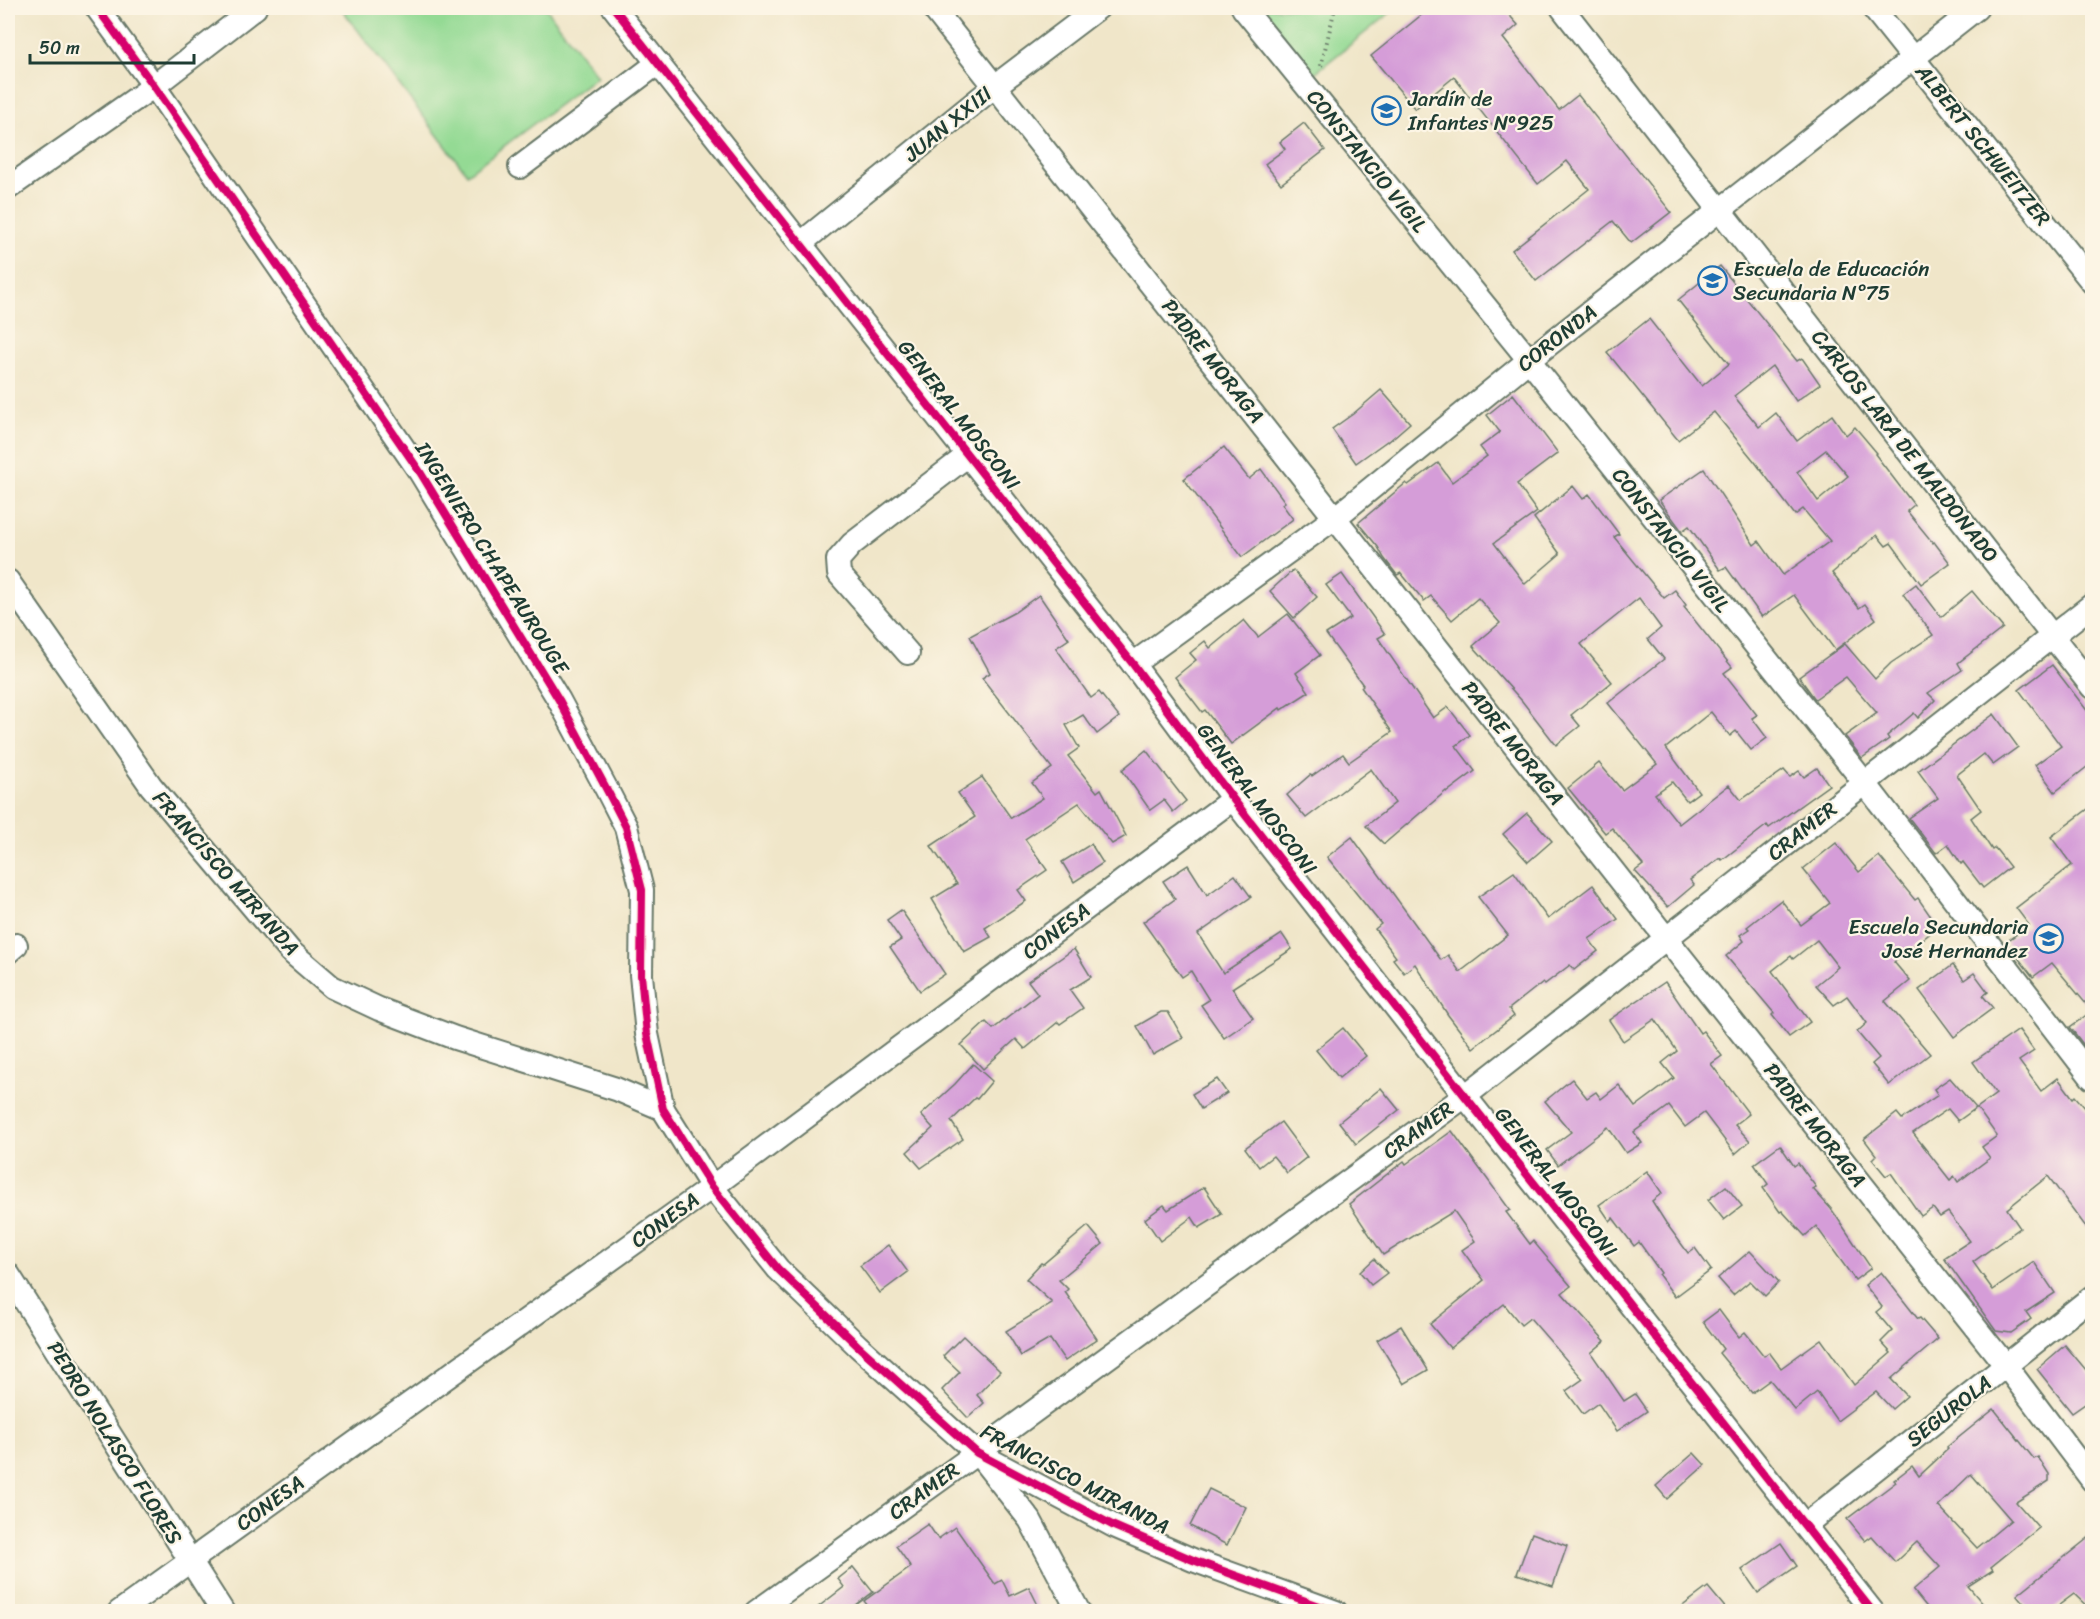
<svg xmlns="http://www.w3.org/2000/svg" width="2100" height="1619" font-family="Sriracha,sans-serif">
  <rect width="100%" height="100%" fill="#fcf5e5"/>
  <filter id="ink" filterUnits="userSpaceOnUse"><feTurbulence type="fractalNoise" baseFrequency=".0167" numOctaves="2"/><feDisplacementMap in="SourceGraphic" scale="12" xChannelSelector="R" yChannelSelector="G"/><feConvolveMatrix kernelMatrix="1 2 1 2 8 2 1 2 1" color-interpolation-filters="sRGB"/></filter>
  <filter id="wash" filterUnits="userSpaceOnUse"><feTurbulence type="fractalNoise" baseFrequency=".008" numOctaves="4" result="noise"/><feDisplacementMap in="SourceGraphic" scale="24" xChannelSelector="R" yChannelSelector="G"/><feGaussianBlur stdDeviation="1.35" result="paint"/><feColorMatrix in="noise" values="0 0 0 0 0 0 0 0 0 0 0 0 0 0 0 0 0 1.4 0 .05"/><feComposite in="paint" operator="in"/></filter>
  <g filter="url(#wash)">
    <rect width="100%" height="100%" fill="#f0e6c9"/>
    <!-- green -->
    <g fill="#94da94" stroke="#5a8c64" stroke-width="1.5">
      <polygon points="341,8 546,8 597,76 467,174"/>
      <polygon points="1255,8 1396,8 1311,76"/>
    </g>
    <g id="blocks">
      <!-- building -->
      <g fill="#d59dd8" fill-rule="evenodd">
        <polygon points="1430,8 1503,8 1518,25 1503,38 1559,110 1578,95 1671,212 1631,243 1613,221 1536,281 1512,250 1589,189 1567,161 1538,184 1454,77 1415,109 1371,56"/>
        <polygon points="1304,123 1325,150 1281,184 1265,164 1285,149 1280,142"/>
        <path d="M1720,266L1797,361L1802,358L1820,384L1796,401L1772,366L1734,396L1759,427L1776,413L1797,441L1832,415L1846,435L1855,427L1877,453L1875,454L1914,505L1907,511L1933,543L1934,542L1950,563L1921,584L1891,543L1886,546L1877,535L1832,573L1859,608L1865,604L1876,619L1835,650L1794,595L1762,617L1726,567L1720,570L1689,526L1682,531L1659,500L1704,469L1754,545L1759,541L1783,575L1830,541L1803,509L1795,515L1755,462L1714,412L1678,440L1607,352L1649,319L1702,386L1729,364L1678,300ZM1826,450L1848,476L1818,501L1797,472Z"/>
        <polygon points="1381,390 1410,423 1388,442 1387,441 1356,463 1332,429 1353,414"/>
        <polygon points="1513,394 1558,453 1517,484 1537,512 1494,543 1525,584 1560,554 1534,518 1573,486 1583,499 1589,494 1619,534 1614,537 1664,598 1675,590 1686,605 1684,607 1732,667 1724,673 1757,715 1752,718 1767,738 1751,750 1736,731 1730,736 1711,712 1666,748 1699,792 1687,801 1672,782 1655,794 1679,824 1729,785 1741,800 1784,770 1790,777 1799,771 1804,777 1817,768 1829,785 1769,828 1767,825 1722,860 1720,858 1690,880 1694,885 1668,907 1635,871 1643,865 1612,828 1605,833 1568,788 1599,763 1622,790 1657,764 1608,703 1664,659 1648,639 1661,628 1639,598 1581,644 1612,682 1571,715 1580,726 1556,745 1522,701 1473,646 1500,623 1478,598 1452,620 1431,596 1424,601 1401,573 1397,575 1384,558 1378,547 1358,523 1406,483 1408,485 1438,463 1452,482 1487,456 1480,447 1500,432 1487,415"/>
        <polygon points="1224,447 1249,479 1261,469 1285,502 1282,504 1293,519 1242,557 1184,479"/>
        <polygon points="1293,570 1317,597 1294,618 1270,591"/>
        <polygon points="1342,574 1385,634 1378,638 1433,718 1448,707 1470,735 1456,746 1475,771 1447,792 1446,791 1384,844 1366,826 1395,803 1371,769 1306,818 1287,795 1310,775 1312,776 1343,754 1349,762 1392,732 1361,687 1363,685 1326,634 1351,618 1326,585"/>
        <polygon points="1916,584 1941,617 1972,591 2003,628 1958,663 1962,670 1928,693 1935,700 1918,718 1914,713 1887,736 1889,739 1862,758 1845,736 1877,713 1846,677 1815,699 1799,677 1845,644 1875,679 1891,663 1933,635 1903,594"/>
        <polygon points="1039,595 1069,639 1056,648 1091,698 1099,692 1119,717 1097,734 1083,715 1066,725 1079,748 1068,756 1097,792 1101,789 1126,836 1112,844 1079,803 1025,839 1047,870 1018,890 1026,901 985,928 991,937 964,952 932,899 957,884 931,846 975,817 958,793 982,777 1011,818 1043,798 1032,783 1052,768 982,678 990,673 970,636 1015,612"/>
        <polygon points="1288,614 1320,655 1296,673 1309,692 1281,710 1280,708 1231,744 1205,710 1202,712 1175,677 1196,660 1190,653 1205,641 1210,648 1244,620 1258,637"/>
        <polygon points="2052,665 2092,717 2092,763 2055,792 2035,765 2061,746 2019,690"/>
        <polygon points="1994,714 2018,747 1993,765 1984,754 1957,775 1981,810 1971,818 1992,850 1995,848 2010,867 1983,888 1963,862 1961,864 1948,844 1936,853 1909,818 1938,798 1918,771"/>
        <polygon points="1146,750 1186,801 1173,812 1164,800 1150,810 1122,770"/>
        <polygon points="2092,806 2092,1056 2070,1027 2092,1011 2052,963 2033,977 2006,942 2029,925 2016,908 2072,865 2051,837"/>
        <polygon points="1527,813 1552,841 1528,862 1503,834"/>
        <polygon points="1352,837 1441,960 1448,955 1460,972 1508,935 1478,897 1514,872 1548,919 1593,885 1618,919 1589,939 1598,951 1574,970 1570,965 1545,984 1543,982 1509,1009 1514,1016 1473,1048 1448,1015 1415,964 1404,973 1393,959 1396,957 1375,929 1381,924 1327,857"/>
        <polygon points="1836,843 1859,872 1879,856 1915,900 1918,898 1938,927 1894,962 1910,981 1885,1001 1930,1054 1889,1085 1872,1064 1879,1058 1857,1032 1867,1023 1847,996 1834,1005 1816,985 1838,967 1817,940 1793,959 1791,956 1772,971 1810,1022 1789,1037 1772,1015 1774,1013 1726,956 1744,941 1740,935 1749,929 1747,927 1781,900 1801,925 1830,903 1803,869"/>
        <polygon points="1091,844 1103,863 1074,882 1062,862"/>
        <polygon points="1188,865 1207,895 1235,875 1251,897 1198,934 1223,973 1282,934 1292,949 1232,988 1253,1018 1224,1038 1201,1005 1209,1000 1191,971 1182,977 1143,922 1175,899 1163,881"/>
        <polygon points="901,910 945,974 920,991 890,947 901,940 887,920"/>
        <polygon points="1074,949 1091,977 1070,990 1083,1008 1060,1024 1058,1022 1025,1049 1016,1039 983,1069 961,1045 986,1022 993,1029 1038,994 1028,981"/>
        <polygon points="1953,965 1964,980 1974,973 1988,992 1983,996 1993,1008 1954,1037 1919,990"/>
        <polygon points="1665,982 1700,1033 1703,1031 1722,1056 1711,1064 1749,1114 1735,1125 1750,1141 1735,1154 1704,1113 1685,1127 1669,1106 1634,1132 1642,1143 1626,1153 1608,1127 1558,1165 1547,1150 1571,1132 1545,1101 1572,1079 1587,1098 1596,1092 1601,1099 1619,1085 1635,1107 1674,1078 1662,1063 1677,1051 1655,1019 1623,1041 1609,1020"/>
        <polygon points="1161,1012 1168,1012 1183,1038 1153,1055 1137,1026"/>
        <polygon points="1343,1028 1366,1056 1339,1078 1316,1050"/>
        <polygon points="2019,1030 2034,1051 2019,1061 2041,1091 2058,1078 2073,1098 2075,1096 2092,1116 2092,1235 2048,1176 2007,1209 2020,1228 1973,1262 1993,1290 2034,1262 2055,1293 2026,1312 2031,1319 2011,1333 1996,1331 1944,1258 1970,1241 1948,1212 1940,1217 1933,1208 1921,1216 1891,1173 1886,1176 1872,1159 1876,1155 1864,1139 1897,1113 1902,1119 1938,1095 1934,1089 1950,1078 1976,1108 1958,1121 1948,1109 1913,1133 1950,1180 1954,1176 1958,1182 1990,1158 1982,1147 1997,1136 1977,1108 1996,1094 1973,1062"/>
        <polygon points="973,1064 992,1081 977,1099 975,1098 951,1121 963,1139 921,1168 907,1152 933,1128 921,1115 955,1084"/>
        <polygon points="1217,1079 1227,1093 1201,1109 1192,1094"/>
        <polygon points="1381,1088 1399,1110 1356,1144 1339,1122"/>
        <polygon points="1281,1122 1307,1157 1287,1173 1273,1156 1259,1167 1245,1148"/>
        <polygon points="1452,1131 1510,1210 1506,1212 1530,1244 1533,1241 1571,1286 1562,1293 1605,1341 1591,1353 1624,1401 1635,1394 1647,1411 1617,1431 1598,1403 1583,1414 1566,1391 1583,1379 1530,1318 1521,1325 1504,1304 1450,1348 1430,1324 1484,1280 1462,1250 1475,1241 1454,1211 1383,1255 1349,1204 1404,1161 1406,1164"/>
        <polygon points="1780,1145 1794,1166 1798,1163 1816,1187 1813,1189 1832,1210 1871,1268 1855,1280 1816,1226 1805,1236 1782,1211 1780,1212 1763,1188 1768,1184 1754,1164"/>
        <polygon points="1647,1171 1662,1193 1652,1201 1666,1223 1688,1253 1695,1248 1711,1270 1675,1297 1659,1275 1661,1273 1639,1242 1634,1246 1613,1218 1610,1221 1599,1205"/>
        <polygon points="1726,1186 1742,1206 1724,1220 1708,1200"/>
        <polygon points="1204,1187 1222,1214 1199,1228 1192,1217 1160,1241 1145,1219 1164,1205 1168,1210"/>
        <polygon points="1088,1226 1103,1244 1059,1280 1068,1289 1065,1292 1097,1339 1065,1361 1050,1339 1021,1356 1006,1331 1052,1303 1026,1279 1041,1263 1043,1264"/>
        <polygon points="888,1245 908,1272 880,1293 860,1266"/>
        <polygon points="1750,1251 1779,1282 1765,1296 1750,1281 1733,1295 1718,1278"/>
        <polygon points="1374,1259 1387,1273 1371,1285 1360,1272"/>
        <polygon points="1881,1272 1918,1319 1920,1318 1938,1339 1891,1379 1907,1396 1892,1409 1876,1392 1837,1421 1817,1392 1795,1410 1770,1380 1752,1393 1719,1353 1723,1349 1703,1322 1719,1310 1739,1337 1745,1332 1764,1356 1769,1352 1781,1368 1821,1339 1854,1385 1891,1353 1881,1342 1892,1331 1876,1312 1882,1307 1865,1285"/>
        <polygon points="1401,1326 1428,1370 1404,1384 1377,1340"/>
        <polygon points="963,1336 1000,1371 977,1395 984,1403 968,1418 942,1390 960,1372 943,1356"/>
        <polygon points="2065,1345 2092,1377 2092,1399 2072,1413 2037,1369"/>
        <path d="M1994,1409L2034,1459L2038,1457L2049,1474V1481L2016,1502L2039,1528L1991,1567L1993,1570L1968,1586L1989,1611H1930L1913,1590L1940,1567L1917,1542L1895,1562L1872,1536L1865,1541L1847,1519L1896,1482L1894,1480L1912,1466L1919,1476L1948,1449L1947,1447ZM1971,1474L2011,1520L1977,1548L1938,1506Z"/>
        <polygon points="1694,1453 1705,1465 1667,1499 1656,1486"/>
        <polygon points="1209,1489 1246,1507 1227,1545 1190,1526"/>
        <polygon points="928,1524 938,1539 955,1527 995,1584 1002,1580 1010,1596 1029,1587 1041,1611 939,1611 935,1606 926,1611 872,1611 864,1601 911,1567 896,1546"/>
        <polygon points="1532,1533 1567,1546 1553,1586 1517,1574"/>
        <polygon points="2092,1535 2092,1611 2074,1594 2051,1611 2030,1611 2017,1595"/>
        <polygon points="1781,1543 1797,1566 1758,1593 1742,1570"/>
        <polygon points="853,1567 873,1592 848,1611 813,1611 844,1587 838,1579"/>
        <polygon points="1708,1587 1728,1611 1676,1611"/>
      </g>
    </g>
  </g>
  <g filter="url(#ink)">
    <use href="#blocks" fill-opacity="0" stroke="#687868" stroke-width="1.5"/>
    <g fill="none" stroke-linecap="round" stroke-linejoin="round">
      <defs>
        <g id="minor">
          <polyline points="97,8 154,86 420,472 559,700 607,790 626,827 642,890 641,975 647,1034 663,1109 712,1187 778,1269 858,1346 977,1453 1114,1526 1193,1560 1336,1612"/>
          <polyline points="614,8 1133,664 1233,799 1465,1096 1873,1612"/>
          <polyline points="933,8 1666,938 2006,1366 2092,1480"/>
          <polyline points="1243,8 1529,360 1864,782 2092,1078"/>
          <polyline points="1562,8 2092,687"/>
          <polyline points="1873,8 2092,282"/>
          <polyline points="520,167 658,63"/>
          <polyline points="8,188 154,86 255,8"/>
          <polyline points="801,243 995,86 1098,8"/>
          <polyline points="8,581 151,786 290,951 332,987 379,1009 455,1038 616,1089 663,1109"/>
          <polyline points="908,653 839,574 838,560 852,544 968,455"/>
          <polyline points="1133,664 1336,517 1529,360 1977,8"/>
          <polyline points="8,952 16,945"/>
          <polyline points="8,1274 223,1612"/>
          <polyline points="982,1459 1030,1520 1079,1612"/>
          <polyline points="1805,1525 2092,1297"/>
          <polyline points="119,1612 712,1187 1233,799"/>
          <polyline points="756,1612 977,1453 1465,1096 2092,605"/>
        </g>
      </defs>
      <!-- minor casing -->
      <use href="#minor" stroke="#687868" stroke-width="26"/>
      <!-- path -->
      <polyline stroke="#687868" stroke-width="4" stroke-dasharray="1.5 4.5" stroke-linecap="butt" points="1321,66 1335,8"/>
      <!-- minor -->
      <use href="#minor" stroke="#fff" stroke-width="22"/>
      <defs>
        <g id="cycleway">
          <polyline points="97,8 154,86 420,472 559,700 607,790 626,827 642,890 641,975 647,1034 663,1109 712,1187 778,1269 858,1346 977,1453 1114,1526 1193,1560 1336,1612"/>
          <polyline points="614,8 1133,664 1233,799 1465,1096 1873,1612"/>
        </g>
      </defs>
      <!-- cycleway casing -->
      <use href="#cycleway" stroke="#fcf5e5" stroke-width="11"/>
      <!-- cycleway -->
      <use href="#cycleway" stroke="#d6006c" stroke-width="8"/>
    </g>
  </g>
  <!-- icons -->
  <defs>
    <symbol id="school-ring" viewBox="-11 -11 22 22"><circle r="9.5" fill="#fcf5e5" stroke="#1f6fb2" stroke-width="1.5"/><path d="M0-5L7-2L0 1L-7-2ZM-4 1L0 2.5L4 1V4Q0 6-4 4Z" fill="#1f6fb2"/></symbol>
  </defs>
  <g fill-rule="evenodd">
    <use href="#school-ring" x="1370" y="94" width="33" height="33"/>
    <use href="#school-ring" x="1696" y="264" width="33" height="33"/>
    <use href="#school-ring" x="2032" y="922" width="33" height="33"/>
  </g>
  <g text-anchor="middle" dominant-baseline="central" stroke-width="4.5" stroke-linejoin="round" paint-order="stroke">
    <!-- poi labels -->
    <g font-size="21" fill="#1f3d34" stroke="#fcf5e5" text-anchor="start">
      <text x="1408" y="99">Jardín de<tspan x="1408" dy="24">Infantes Nº925</tspan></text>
      <text x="1733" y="269">Escuela de Educación<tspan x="1733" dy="24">Secundaria N°75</tspan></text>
      <text x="2028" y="927" text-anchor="end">Escuela Secundaria<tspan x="2028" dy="24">José Hernandez</tspan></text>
    </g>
    <!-- street labels -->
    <g font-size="21" fill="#1f3d34" stroke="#fcf5e5">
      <text transform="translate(948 124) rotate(-39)">JUAN XXIII</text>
      <text transform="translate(1983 145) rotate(51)">ALBERT SCHWEITZER</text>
      <text transform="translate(1367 161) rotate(51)">CONSTANCIO VIGIL</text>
      <text transform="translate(1557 338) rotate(-38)">CORONDA</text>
      <text transform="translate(1213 361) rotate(52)">PADRE MORAGA</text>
      <text transform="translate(959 415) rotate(52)">GENERAL MOSCONI</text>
      <text transform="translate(1905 446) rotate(52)">CARLOS LARA DE MALDONADO</text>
      <text transform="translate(1671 540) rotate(52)">CONSTANCIO VIGIL</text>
      <text transform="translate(492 558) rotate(58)">INGENIERO CHAPEAUROUGE</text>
      <text transform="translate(1513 743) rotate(52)">PADRE MORAGA</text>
      <text transform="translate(1257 799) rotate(53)">GENERAL MOSCONI</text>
      <text transform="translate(1802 831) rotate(-38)">CRAMER</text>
      <text transform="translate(226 873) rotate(49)">FRANCISCO MIRANDA</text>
      <text transform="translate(1056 931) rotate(-37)">CONESA</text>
      <text transform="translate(1815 1125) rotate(52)">PADRE MORAGA</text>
      <text transform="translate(1418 1130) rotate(-36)">CRAMER</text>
      <text transform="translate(1556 1182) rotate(52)">GENERAL MOSCONI</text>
      <text transform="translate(665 1220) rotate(-36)">CONESA</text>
      <text transform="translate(1949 1411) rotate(-38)">SEGUROLA</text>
      <text transform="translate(115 1443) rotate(58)">PEDRO NOLASCO FLORES</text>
      <text transform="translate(1075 1479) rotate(28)">FRANCISCO MIRANDA</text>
      <text transform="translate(924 1491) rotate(-36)">CRAMER</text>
      <text transform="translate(270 1503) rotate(-36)">CONESA</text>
    </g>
  </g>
  <!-- margin -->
  <rect width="2100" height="1619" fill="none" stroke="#fcf5e5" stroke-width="30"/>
  <!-- scale -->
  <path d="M30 54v9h164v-9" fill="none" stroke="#1f3d34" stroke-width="3"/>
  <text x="39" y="54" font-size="18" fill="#1f3d34" stroke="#fcf5e5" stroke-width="4.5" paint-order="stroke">50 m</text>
</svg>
